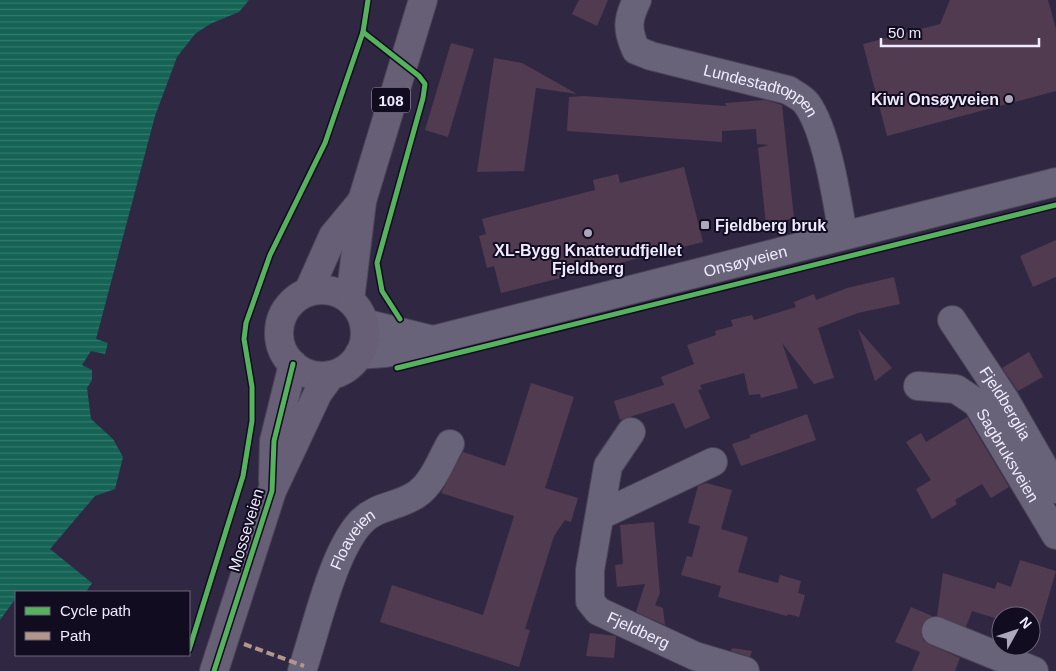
<svg xmlns="http://www.w3.org/2000/svg" width="1056" height="671" font-family="Arial,sans-serif">
  <defs>
    <pattern id="water-rules" width="6" height="5" patternUnits="userSpaceOnUse" patternTransform="scale(1.25)"><rect width="6" height="5" fill="#146355"/><path d="M0 2.5h6" fill="none" stroke="#367a6e"/></pattern>
  </defs>
  <rect width="100%" height="100%" fill="#302842"/>
  <!-- water -->
  <polygon fill="url(#water-rules)" points="0,0 249,0 239,12 210,24 195,34 177,57 155,116 96,339 108,343 105,354 91,351 82,365 92,370 92,380 87,388 91,419 113,439 123,457 115,489 95,496 50,549 92,583 86,592 16,592 16,598 0,620"/>
  <!-- building -->
  <g fill="#513b51">
    <polygon points="579,0 608,0 597,26 572,14"/>
    <polygon points="950,0 1048,0 1056,29 1056,91 887,136 863,44 940,24"/>
    <polygon points="451,43 474,49 448,137 425,130"/>
    <polygon points="494,58 522,63 577,94 536,88 524,171 477,172"/>
    <polygon points="584,96 726,106 725,103 765,100 782,105 794,218 766,225 758,148 769,145 757,144 756,129 722,131 722,142 567,131 569,97"/>
    <polygon points="684,167 703,242 501,293 494,266 487,268 479,236 486,234 482,219 595,190 593,180 618,174 620,183"/>
    <polygon points="1056,240 1056,277 1033,287 1020,256"/>
    <polygon points="894,277 900,304 858,313 818,328 834,378 814,384 782,343 798,388 761,398 760,394 749,395 744,373 700,385 702,389 698,390 710,418 685,429 674,403 620,420 614,401 664,385 661,377 694,364 687,345 716,335 715,331 733,326 731,320 752,315 754,320 796,307 794,302 814,294 816,300 847,288"/>
    <polygon points="858,329 892,368 875,381"/>
    <polygon points="1029,352 1043,377 1018,391 1002,368"/>
    <polygon points="531,383 574,397 545,488 578,498 571,522 565,520 554,536 525,629 530,630 519,667 380,622 392,585 483,615 514,516 441,493 463,452 505,466"/>
    <polygon points="807,414 816,440 741,466 732,444 750,438 750,435"/>
    <polygon points="967,417 1009,487 991,498 982,484 955,500 957,504 932,519 916,489 931,480 906,442 921,433 926,442"/>
    <polygon points="706,483 732,490 721,529 748,537 738,572 778,583 780,575 801,581 798,593 805,595 799,617 788,614 787,616 718,597 721,586 681,575 687,556 692,557 700,526 688,523 698,486"/>
    <polygon points="654,522 660,593 655,605 663,608 665,625 636,612 645,584 617,587 615,565 623,564 620,525"/>
    <polygon points="1020,560 1056,571 1038,633 1031,630 1031,616 1001,616 1001,620 972,611 966,627 937,616 943,573 995,589 997,582 1011,587"/>
    <polygon points="911,607 932,616 922,625 921,634 924,641 930,645 960,658 955,671 912,671 920,652 895,642"/>
    <polygon points="590,633 616,636 614,658 586,656"/>
    <polygon points="732,648 752,651 750,657 731,651"/>
  </g>
  <g fill="none" stroke-linecap="round" stroke-linejoin="round">
    <defs>
      <g id="minor">
        <path id="s1" d="M637,0C627,20 627,30 636,50L651,56L788,90C794,94 803,98 807,104C827,132 837,200 843,235"/>
        <path id="s2" d="M952,320L1005,400L1056,489"/>
        <polyline points="364,323 433,340"/>
        <path id="s3" d="M359,354C387,356 407,349 433,340L1056,182"/>
        <path id="s4" d="M918,386L956,389L977,403L1056,535"/>
        <path id="s5" d="M631,432L608,466L590,570V601L598,611L695,656L745,671"/>
        <polyline points="601,515 713,462"/>
        <polyline points="936,631 1034,671"/>
        <path id="s6" d="M302,671C316,630 332,554 360,523C376,505 399,507 417,494C433,483 441,460 450,444"/>
      </g>
      <g id="major">
        <circle cx="322" cy="333" r="43"/>
        <polyline points="308,292 333,236 362,201"/>
        <polyline points="350,300 362,201 423,0"/>
        <polyline points="273,480 274,441 293,364"/>
        <polyline points="214,671 272,491 318,393 331,375"/>
      </g>
    </defs>
    <!-- minor casing -->
    <use href="#minor" stroke="#4c4559" stroke-width="30"/>
    <!-- major casing -->
    <use href="#major" stroke="#4c4559" stroke-width="30"/>
    <!-- minor -->
    <use href="#minor" stroke="#686378" stroke-width="28"/>
    <!-- major -->
    <use href="#major" stroke="#665f76" stroke-width="28"/>
    <!-- quiet -->
    <polyline stroke="#b2968c" stroke-width="4" stroke-dasharray="8 4" stroke-linecap="butt" points="244,644 304,666"/>
    <defs>
      <g id="cycleway">
        <polyline points="363,32 419,76 425,84 423,98 377,263 382,291 400,319"/>
        <polyline points="397,368 1056,205"/>
        <polyline points="189,650 243,476 252,421 252,387 244,339 246,323 270,255 325,143 363,32 368,0"/>
        <polyline points="214,671 272,491 274,441 293,364"/>
      </g>
    </defs>
    <!-- cycleway casing -->
    <use href="#cycleway" stroke="#120c21" stroke-width="8"/>
    <!-- cycleway -->
    <use href="#cycleway" stroke="#56b35d" stroke-width="5"/>
  </g>
  <!-- markers -->
  <g fill="#aca7bc" stroke="#120c21" stroke-width="2">
    <circle cx="1009" cy="99" r="5"/>
    <rect x="700" y="220" width="10" height="10" rx="2.5"/>
    <circle cx="588" cy="233" r="5"/>
  </g>
  <g text-anchor="middle" dominant-baseline="central" stroke-width="4" stroke-linejoin="round" paint-order="stroke">
    <!-- shield labels -->
    <rect fill="#120c21" stroke="#ada8bc" stroke-width="1" x="372" y="87.5" width="38" height="25" rx="4"/>
    <g font-size="15" font-weight="bold" fill="#efebfe">
      <text x="391" y="100">108</text>
    </g>
    <!-- street labels -->
    <g font-size="16" fill="#efebfe" stroke="#120c21">
      <text stroke="none"><textPath href="#s1" startOffset="185">Lundestadtoppen</textPath></text>
      <text stroke="none"><textPath href="#s3" startOffset="398">Onsøyveien</textPath></text>
      <text stroke="none"><textPath href="#s2" startOffset="99">Fjeldberglia</textPath></text>
      <text stroke="none"><textPath href="#s4" startOffset="124">Sagbruksveien</textPath></text>
      <text transform="translate(246 530) rotate(-73)">Mosseveien</text>
      <text stroke="none"><textPath href="#s6" startOffset="142">Floaveien</textPath></text>
      <text stroke="none"><textPath href="#s5" startOffset="235">Fjeldberg</textPath></text>
    </g>
    <!-- poi labels -->
    <g font-size="16" font-weight="bold" fill="#efebfe" stroke="#120c21" text-anchor="end">
      <text x="999" y="99">Kiwi Onsøyveien</text>
      <text x="715" y="225" text-anchor="start">Fjeldberg bruk</text>
      <text x="588" y="250" text-anchor="middle">XL-Bygg Knatterudfjellet<tspan x="588" dy="18">Fjeldberg</tspan></text>
    </g>
  </g>
  <!-- legend -->
  <rect x="15" y="591" width="175" height="65" fill="#120c21" stroke="#6a6579"/>
  <rect x="25" y="607" width="25" height="8" fill="#56b35d" stroke="#6a6579"/>
  <text x="60" y="616" font-size="15" fill="#efebfe">Cycle path</text>
  <rect x="25" y="632" width="25" height="8" fill="#b2968c" stroke="#6a6579"/>
  <text x="60" y="641" font-size="15" fill="#efebfe">Path</text>
  <!-- north arrow -->
  <g transform="translate(1016 631) rotate(50)"><circle r="24" fill="#120c21" stroke="#6a6579"/>
  <path d="M0-4L9 19L0 12L-9 19Z" fill="#aca7bc"/>
  <text y="-8" font-size="14" font-weight="bold" text-anchor="middle" fill="#efebfe">N</text>
  </g>
  <!-- scale -->
  <path d="M881 38v8h158v-8" fill="none" stroke="#efebfe" stroke-width="2.5"/>
  <text x="888" y="38" font-size="15" fill="#efebfe" stroke="#120c21" stroke-width="4" paint-order="stroke">50 m</text>
</svg>
